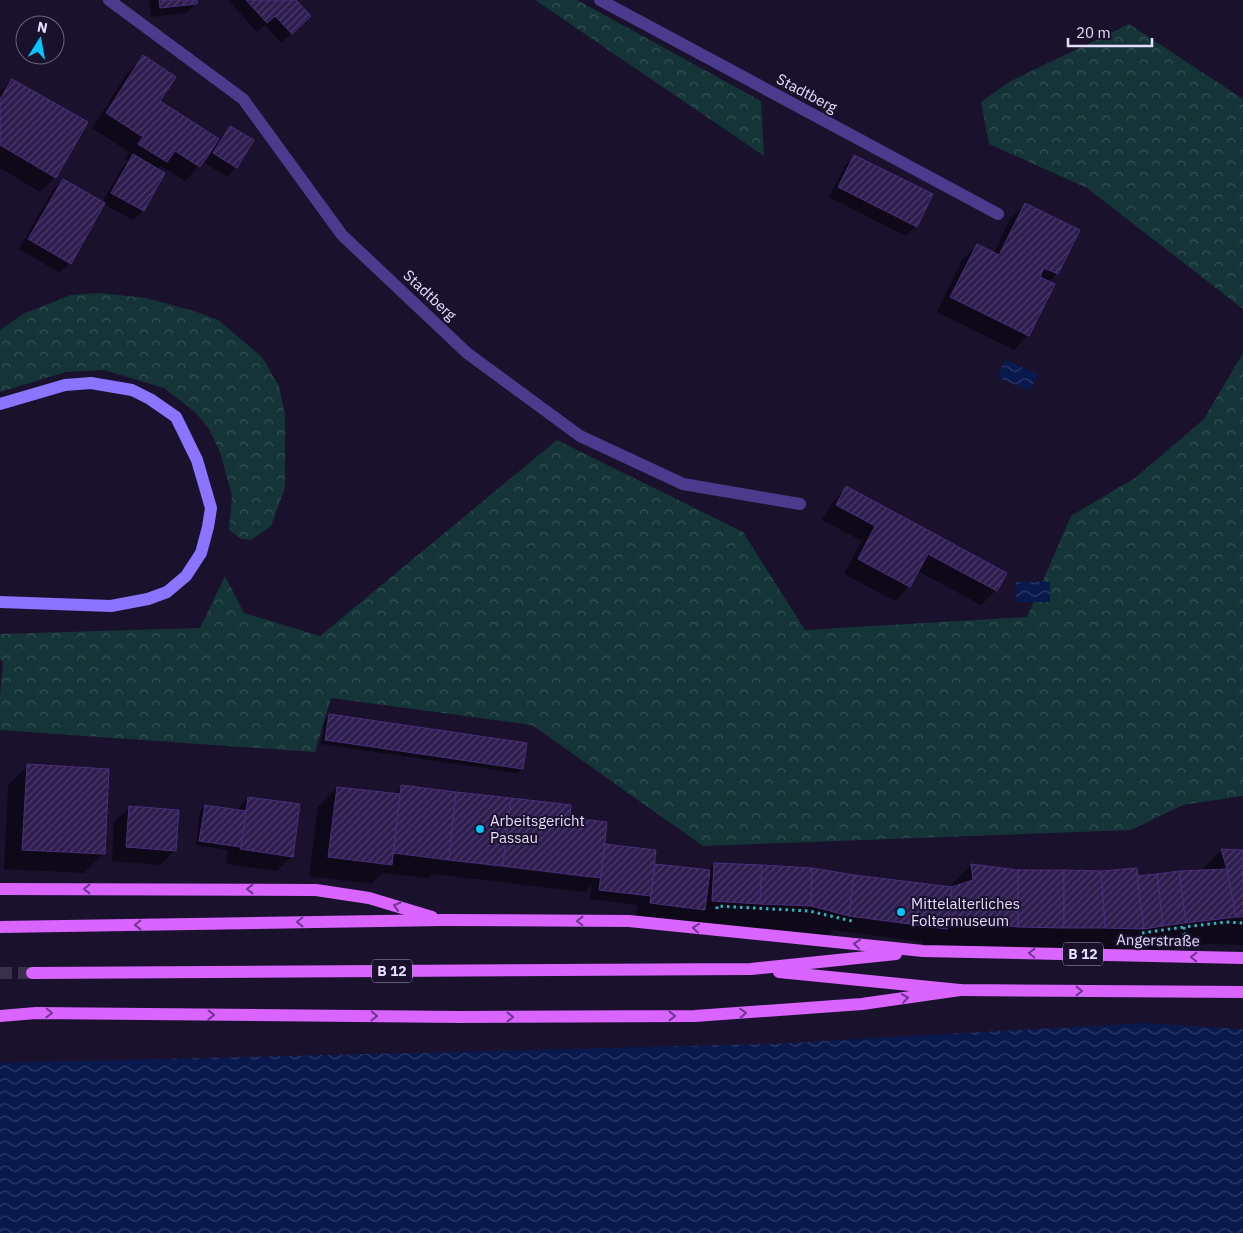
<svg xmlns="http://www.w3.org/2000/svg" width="1243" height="1233" font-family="'IBM Plex Sans',sans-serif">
  <defs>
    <pattern id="forest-crowns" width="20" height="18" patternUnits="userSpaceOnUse" patternTransform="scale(1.25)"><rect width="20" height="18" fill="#143437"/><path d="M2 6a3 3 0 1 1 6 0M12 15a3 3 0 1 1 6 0" fill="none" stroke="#365155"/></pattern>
    <pattern id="water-waves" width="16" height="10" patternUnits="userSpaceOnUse" patternTransform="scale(1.25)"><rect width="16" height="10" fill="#0a194d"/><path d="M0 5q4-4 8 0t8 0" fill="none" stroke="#2e3a68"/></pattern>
    <pattern id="building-hatch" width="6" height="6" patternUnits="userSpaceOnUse" patternTransform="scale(1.25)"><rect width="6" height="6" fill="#2e1d4f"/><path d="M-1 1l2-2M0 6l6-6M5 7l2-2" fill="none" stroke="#4c3d69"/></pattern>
  </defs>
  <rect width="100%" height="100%" fill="#1a112d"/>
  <!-- forest -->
  <g fill="url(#forest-crowns)">
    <polygon points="535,0 577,0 761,101 764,156"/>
    <polygon points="1129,24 1243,99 1243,309 1087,188 989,144 981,102 1009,82"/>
    <polygon points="99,293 146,298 197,312 218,320 262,357 279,386 285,415 285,488 271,526 251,540 241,539 229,530 232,496 220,452 209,429 196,413 164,388 104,370 66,372 0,392 0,330 23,314 71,295"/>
    <polygon points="1243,353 1243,796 1183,805 1131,830 703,846 532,725 331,698 315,752 0,730 0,696 3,661 0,660 0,634 200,628 225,576 244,613 320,636 557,440 743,532 805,630 1027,617 1071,516 1135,478 1204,419"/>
  </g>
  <!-- water -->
  <g fill="url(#water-waves)">
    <polygon points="1005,360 1038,374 1030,391 997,377"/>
    <rect x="1016" y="582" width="34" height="20"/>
    <polygon points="1144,1023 1243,1029 1243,1233 0,1233 0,1063 769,1044"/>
  </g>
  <!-- shadow -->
  <g fill="#0007" fill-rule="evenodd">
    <polygon points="149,0 196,0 196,4 186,13 151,17"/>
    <polygon points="228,0 295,0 300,26 281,43 265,25 257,32"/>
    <polygon points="143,57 159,102 218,140 230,127 236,167 227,177 205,163 216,145 214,144 199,166 185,181 161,166 158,170 164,173 143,211 133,220 104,204 70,263 60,273 19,249 53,190 63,180 102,203 123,166 128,161 124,159 129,152 92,128 128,72"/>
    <polygon points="12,80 55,177 40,192 0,168 0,92"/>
    <polygon points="855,156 916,226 906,236 829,197 845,166"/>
    <polygon points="1025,205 1057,273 1048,282 1028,335 1014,350 937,312 962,260 977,245 994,253 1010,219"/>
    <polygon points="846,488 996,590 981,605 918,571 909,586 895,601 844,574 862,541 822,520 832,503"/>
    <polygon points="329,716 522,768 517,773 321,744 325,720"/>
    <polygon points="27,766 103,854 84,873 4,869 8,785"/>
    <path d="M402,786L568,819L603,845L655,851L653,867L655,865L707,871L714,864L948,888L971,865L1018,871L1136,878L1200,872L1221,850L1243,851V945L1208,944L1116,955L921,946L922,942L833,930L820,943L636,917L637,905L590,899L592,885L585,892L433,874L428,878L382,873L371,884L309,876L318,807L337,788L393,795ZM443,858L589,875V878L442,860Z"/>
    <polygon points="248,798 291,857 277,871 226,864 228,850 196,845 200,811 205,806 236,811"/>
    <polygon points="129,808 175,850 160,865 112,861 114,822"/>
  </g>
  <!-- building -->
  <g fill="url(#building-hatch)" stroke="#482e7b">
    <polygon points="159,0 197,0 197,4 160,8"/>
    <polygon points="246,0 296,0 311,16 292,34 275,16 267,23"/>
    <polygon points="143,55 176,77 160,101 219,139 200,167 175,151 167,162 138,144 143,137 106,113"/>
    <polygon points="12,79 88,122 56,178 0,145 0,99"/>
    <polygon points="230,126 254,140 237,168 213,153"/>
    <polygon points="133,154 165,173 144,211 111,193"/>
    <polygon points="854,155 933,194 917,227 838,187"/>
    <polygon points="63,179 105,203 71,264 28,239"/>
    <polygon points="1025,203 1080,230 1058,274 1044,268 1040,277 1055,284 1029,336 950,297 977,244 999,255"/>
    <polygon points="846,486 1007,573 997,591 928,554 910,587 858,559 875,526 836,505"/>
    <polygon points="329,714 527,743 523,769 325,740"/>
    <polygon points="27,764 109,769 105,854 22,850"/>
    <polygon points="401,785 456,792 449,860 393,853"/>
    <polygon points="337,787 400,794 392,865 328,857"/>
    <polygon points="456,792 511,798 503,866 449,860"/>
    <polygon points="248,797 300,804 293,857 240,849"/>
    <polygon points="511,798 571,805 570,818 607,822 601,878 503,866"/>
    <polygon points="205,805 246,811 241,847 199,841"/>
    <polygon points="129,806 179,810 176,851 126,847"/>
    <polygon points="605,844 656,850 651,896 599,890"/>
    <polygon points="1221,849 1243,850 1243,917 1236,917 1227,869"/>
    <polygon points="714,863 762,865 760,904 712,901"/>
    <polygon points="655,864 710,870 705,910 650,903"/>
    <polygon points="971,864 1018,870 1018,927 948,919 952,887 973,880"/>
    <polygon points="762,865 812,868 811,906 760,904"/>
    <polygon points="812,868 854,875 849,916 811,906"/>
    <polygon points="1137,868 1144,929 1105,928 1101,871"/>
    <polygon points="1227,869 1236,917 1186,923 1179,871"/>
    <polygon points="1018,870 1064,870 1064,928 1018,927"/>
    <polygon points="1064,870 1101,871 1105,928 1064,928"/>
    <polygon points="1179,871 1186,923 1163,926 1157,874"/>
    <polygon points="1157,874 1163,926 1144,929 1137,876"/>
    <polygon points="854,875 952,887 947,929 849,916"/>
  </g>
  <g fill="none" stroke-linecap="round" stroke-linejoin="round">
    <!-- primary-tunnel -->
    <polyline stroke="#39304c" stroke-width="12" stroke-dasharray="12 6" stroke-linecap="butt" points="0,973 32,973"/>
    <!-- path -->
    <g stroke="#2eb7c2" stroke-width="3" stroke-dasharray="2.5 4" stroke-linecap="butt">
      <polyline points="717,909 717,906 809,911 852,921"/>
      <polyline points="1142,933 1184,927"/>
      <polyline points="1186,934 1184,934 1184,927 1226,922 1243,923"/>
    </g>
    <!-- lane -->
    <g stroke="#4a3b8d" stroke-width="12">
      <polyline points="109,0 243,99 342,235 467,353 580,436 683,484 800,504"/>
      <polyline points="600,0 998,214"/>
    </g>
    <!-- secondary -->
    <polyline stroke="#8b74ff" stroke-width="12" points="0,404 65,385 91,383 132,390 150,399 176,417 197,460 211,508 208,527 201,553 186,576 167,592 148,599 111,606 0,602"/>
    <!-- primary -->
    <g stroke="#da64ff" stroke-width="12">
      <polyline points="0,889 316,890 369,898 432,917"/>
      <polyline points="0,927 444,920 629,921 923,951 1243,958"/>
      <polyline points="779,972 960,990 1243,992"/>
      <polyline points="32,973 751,969 896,954"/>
      <polyline points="0,1016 36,1013 461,1017 695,1016 862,1004 960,990"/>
    </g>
  </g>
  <!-- one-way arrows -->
  <defs><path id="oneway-chevron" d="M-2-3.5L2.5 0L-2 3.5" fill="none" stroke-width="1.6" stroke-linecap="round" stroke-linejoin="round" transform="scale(1.25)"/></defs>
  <g stroke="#70368c">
    <use href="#oneway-chevron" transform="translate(87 889) rotate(180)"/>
    <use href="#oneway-chevron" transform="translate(250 889) rotate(180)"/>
    <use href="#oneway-chevron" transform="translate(397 906) rotate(-163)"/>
    <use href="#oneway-chevron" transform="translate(580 921) rotate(-180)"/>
    <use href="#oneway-chevron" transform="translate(300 922) rotate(179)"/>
    <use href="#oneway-chevron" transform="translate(138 925) rotate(179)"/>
    <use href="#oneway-chevron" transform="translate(696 928) rotate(-174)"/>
    <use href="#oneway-chevron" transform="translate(857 944) rotate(-174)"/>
    <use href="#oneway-chevron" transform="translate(1032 953) rotate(-179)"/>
    <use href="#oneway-chevron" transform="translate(1194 957) rotate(-179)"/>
    <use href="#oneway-chevron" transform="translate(1079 991)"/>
    <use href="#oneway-chevron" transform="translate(905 998) rotate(-8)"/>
    <use href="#oneway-chevron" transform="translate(49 1013) rotate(1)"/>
    <use href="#oneway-chevron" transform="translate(743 1013) rotate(-4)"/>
    <use href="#oneway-chevron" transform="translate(211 1015) rotate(1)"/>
    <use href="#oneway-chevron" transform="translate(374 1016) rotate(1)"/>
    <use href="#oneway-chevron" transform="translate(672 1016)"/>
    <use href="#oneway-chevron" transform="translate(510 1017)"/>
  </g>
  <!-- markers -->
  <g fill="#09c5ff" stroke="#1a112d" stroke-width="2">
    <circle cx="480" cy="829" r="5"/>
    <circle cx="901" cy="912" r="5"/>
  </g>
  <g text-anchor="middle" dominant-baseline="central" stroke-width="4" stroke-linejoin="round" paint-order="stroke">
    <!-- shield labels -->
    <g fill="#1a112d" stroke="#a9a0c0" stroke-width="1">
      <rect x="1063" y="942.5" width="40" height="23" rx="4"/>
      <rect x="372" y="959.5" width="40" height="23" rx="4"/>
    </g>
    <g font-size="14" font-weight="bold" fill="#e6ddff">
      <text x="1083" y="954">B 12</text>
      <text x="392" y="971">B 12</text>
    </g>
    <!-- street labels -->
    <g font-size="15" fill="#e6ddff" stroke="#1a112d">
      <text transform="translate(807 93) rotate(28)">Stadtberg</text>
      <text transform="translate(430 295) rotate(43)">Stadtberg</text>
      <text transform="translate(1158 940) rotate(1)">Angerstraße</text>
    </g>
    <!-- poi labels -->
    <g font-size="15" fill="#e6ddff" stroke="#1a112d" text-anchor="start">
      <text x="490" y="820">Arbeitsgericht<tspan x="490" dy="17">Passau</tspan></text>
      <text x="911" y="903">Mittelalterliches<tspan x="911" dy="17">Foltermuseum</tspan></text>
    </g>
  </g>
  <!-- north arrow -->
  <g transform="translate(40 40) rotate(11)"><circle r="24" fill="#1a112d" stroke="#6c6381"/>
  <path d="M0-4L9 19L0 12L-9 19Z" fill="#09c5ff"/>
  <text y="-8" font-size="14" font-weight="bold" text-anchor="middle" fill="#e6ddff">N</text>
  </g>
  <!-- scale -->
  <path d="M1068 38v8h84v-8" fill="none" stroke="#e6ddff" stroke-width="2.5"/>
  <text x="1076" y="38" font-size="15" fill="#e6ddff" stroke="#1a112d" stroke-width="4" paint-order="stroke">20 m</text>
</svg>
